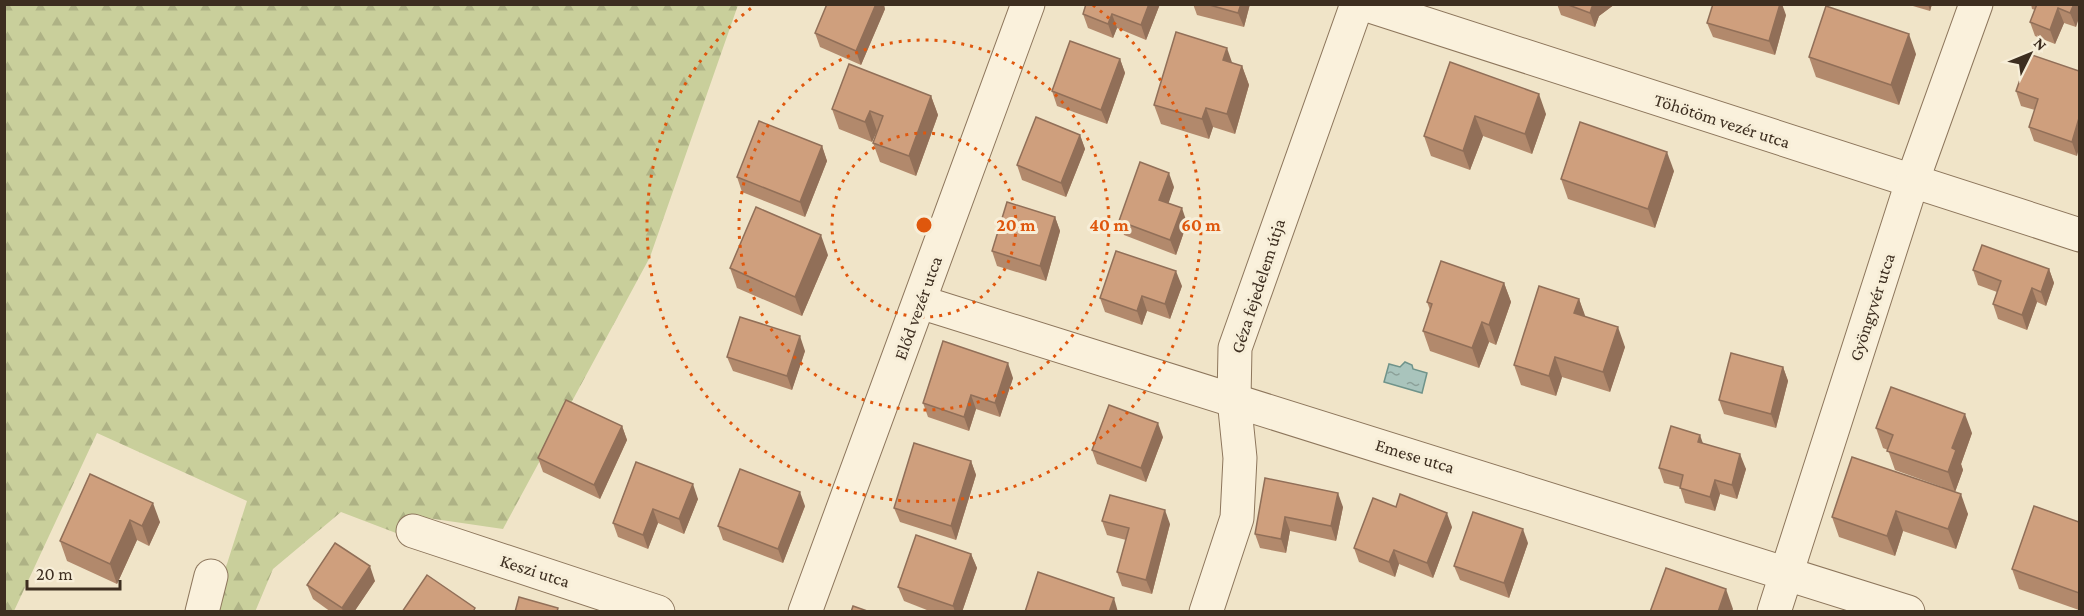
<svg xmlns="http://www.w3.org/2000/svg" width="2084" height="616" font-family="'Crimson Pro',serif">
  <defs>
    <pattern id="forest-firs" width="22" height="20" patternUnits="userSpaceOnUse" patternTransform="scale(1.5)"><rect width="22" height="20" fill="#c9cf9b"/><path d="M5 1l3.5 6h-7zM16 11l3.5 6h-7z" fill="#aeb285"/></pattern>
    <pattern id="water-ripples" width="26" height="14" patternUnits="userSpaceOnUse" patternTransform="scale(1.5)"><rect width="26" height="14" fill="#a9c4bc"/><path d="M2 4q2-2 4 0t4 0M15 11q2-2 4 0t4 0" fill="none" stroke="#8ba098"/></pattern>
  </defs>
  <rect width="100%" height="100%" fill="#f0e4c8"/>
  <!-- forest -->
  <polygon fill="url(#forest-firs)" points="4,5 738,5 650,257 503,529 407,515 396,533 341,512 273,569 255,612 212,611 247,501 97,433 14,611 5,611"/>
  <!-- water -->
  <polygon fill="url(#water-ripples)" stroke="#6f938a" stroke-width="1.5" points="1405,362 1412,365 1413,369 1427,373 1422,393 1384,382 1389,364 1400,367"/>
  <g fill="none" stroke-linecap="round" stroke-linejoin="round">
    <defs>
      <g id="minor">
        <polyline points="1364,4 2080,235"/>
        <polyline points="920,302 1908,612"/>
        <polyline points="413,531 658,612"/>
        <polyline points="202,612 211,576"/>
        <polyline points="805,612 1028,4"/>
        <polyline points="1206,612 1237,518 1240,458 1234,399 1235,348 1357,4"/>
        <polyline points="1774,612 1912,182 1976,4"/>
      </g>
    </defs>
    <!-- minor casing -->
    <use href="#minor" stroke="#8d765c" stroke-width="35"/>
    <!-- minor -->
    <use href="#minor" stroke="#faf1dc" stroke-width="33"/>
  </g>
  <!-- wall -->
  <g fill="#b2896c">
    <polygon points="1086,4 1160,4 1146,40 1117,28 1113,38 1088,28 1083,14"/>
    <polygon points="1193,4 1250,4 1244,27 1197,15"/>
    <polygon points="1557,4 1615,4 1599,16 1595,27 1561,15"/>
    <polygon points="1906,4 1932,4 1930,11"/>
    <polygon points="2031,4 2079,4 2076,27 2064,23 2055,44 2035,36 2030,22 2035,10 2032,9"/>
    <polygon points="885,9 861,65 820,47 815,33"/>
    <polygon points="1786,15 1775,55 1713,37 1707,23"/>
    <polygon points="1916,54 1899,105 1816,77 1809,57"/>
    <polygon points="1120,59 1125,73 1107,124 1057,106 1052,91"/>
    <polygon points="1450,62 1546,114 1532,154 1483,136 1470,170 1431,156 1424,136"/>
    <polygon points="1232,63 1242,66 1249,85 1235,134 1213,127 1209,139 1161,124 1154,105"/>
    <polygon points="2079,71 2077,156 2034,141 2029,127 2035,110 2021,106 2016,91"/>
    <polygon points="931,96 938,115 916,176 880,162 873,143 877,131 872,142 839,129 832,109"/>
    <polygon points="1080,135 1085,149 1066,197 1022,180 1017,165"/>
    <polygon points="822,146 827,161 805,217 742,192 737,177"/>
    <polygon points="1674,171 1655,228 1568,199 1561,179"/>
    <polygon points="1174,187 1168,203 1187,223 1176,255 1124,235 1119,221"/>
    <polygon points="1055,217 1060,231 1046,281 997,266 992,251"/>
    <polygon points="828,255 802,316 737,288 730,268"/>
    <polygon points="2049,269 2054,283 2046,306 2037,302 2027,330 1998,319 1993,304 1997,292 1978,285 1973,270"/>
    <polygon points="1504,283 1511,302 1496,345 1489,342 1479,368 1430,351 1423,331 1430,310 1427,302"/>
    <polygon points="1182,286 1170,319 1147,311 1142,325 1105,312 1100,298"/>
    <polygon points="1579,299 1585,317 1625,347 1610,392 1562,377 1556,396 1521,385 1514,365"/>
    <polygon points="805,351 792,390 733,371 727,357"/>
    <polygon points="1783,367 1788,381 1776,428 1724,414 1719,400"/>
    <polygon points="1013,378 1000,417 976,409 969,431 928,417 923,403"/>
    <polygon points="622,426 627,440 600,499 543,472 538,458"/>
    <polygon points="1876,428 1972,433 1961,464 1963,470 1955,492 1968,514 1956,549 1903,531 1895,556 1839,537 1832,517 1942,487 1895,470 1888,450 1883,448"/>
    <polygon points="1163,437 1146,482 1097,464 1092,450"/>
    <polygon points="1703,443 1746,469 1737,499 1720,494 1715,511 1685,503 1680,487 1664,483 1659,468"/>
    <polygon points="971,461 976,475 956,540 900,522 894,508"/>
    <polygon points="636,462 698,499 684,534 658,523 648,549 618,537 613,523"/>
    <polygon points="90,474 160,522 149,546 137,540 117,584 67,561 60,541"/>
    <polygon points="1265,478 1343,507 1336,541 1290,531 1286,553 1260,548 1255,534"/>
    <polygon points="805,506 783,563 723,540 718,526"/>
    <polygon points="1102,521 1170,524 1152,594 1122,586 1117,572 1126,540 1107,535"/>
    <polygon points="2079,522 2079,610 2019,589 2012,569"/>
    <polygon points="1452,527 1433,578 1399,564 1395,577 1359,562 1354,548"/>
    <polygon points="1528,543 1509,598 1460,580 1454,566"/>
    <polygon points="971,554 977,568 962,612 932,612 904,601 898,587"/>
    <polygon points="375,581 354,612 331,612 313,599 307,585"/>
  </g>
  <!-- shaded-wall -->
  <g fill="#916f58">
    <polygon points="876,4 884,4 885,9 861,65 856,51"/>
    <polygon points="1149,4 1160,4 1146,40 1141,25"/>
    <polygon points="1241,4 1250,4 1244,27 1238,13"/>
    <polygon points="1593,4 1615,4 1599,16 1595,27 1590,13"/>
    <polygon points="1780,4 1782,4 1786,15 1775,55 1769,41"/>
    <polygon points="1928,4 1932,4 1930,11"/>
    <polygon points="2074,4 2079,4 2079,18 2076,27 2070,13"/>
    <polygon points="2058,8 2064,23 2055,44 2050,30"/>
    <polygon points="1112,14 1117,28 1113,38 1108,24"/>
    <polygon points="1909,34 1916,54 1899,105 1891,85"/>
    <polygon points="1227,48 1234,68 1223,60"/>
    <polygon points="1120,59 1125,73 1107,124 1101,110"/>
    <polygon points="1242,66 1249,85 1235,134 1227,114"/>
    <polygon points="1539,94 1546,114 1532,154 1525,134"/>
    <polygon points="931,96 938,115 916,176 909,156"/>
    <polygon points="1206,108 1213,127 1209,139 1202,119"/>
    <polygon points="870,111 877,131 872,142 865,122"/>
    <polygon points="1475,116 1483,136 1470,170 1463,151"/>
    <polygon points="2079,118 2079,148 2077,156 2072,142"/>
    <polygon points="1080,135 1085,149 1066,197 1061,183"/>
    <polygon points="822,146 827,161 805,217 800,202"/>
    <polygon points="1667,152 1674,171 1655,228 1648,209"/>
    <polygon points="1169,173 1174,187 1165,214 1159,200"/>
    <polygon points="1182,208 1187,223 1176,255 1170,240"/>
    <polygon points="1055,217 1060,231 1046,281 1040,266"/>
    <polygon points="821,235 828,255 802,316 795,297"/>
    <polygon points="2049,269 2054,283 2046,306 2041,292"/>
    <polygon points="1176,271 1182,286 1170,319 1165,304"/>
    <polygon points="1504,283 1511,302 1496,345 1489,325"/>
    <polygon points="2032,288 2037,302 2027,330 2022,315"/>
    <polygon points="1142,296 1147,311 1142,325 1137,311"/>
    <polygon points="1579,299 1586,318 1574,313"/>
    <polygon points="1482,322 1489,342 1479,368 1472,348"/>
    <polygon points="1618,327 1625,347 1610,392 1603,372"/>
    <polygon points="800,336 805,351 792,390 787,376"/>
    <polygon points="1555,357 1562,377 1556,396 1549,376"/>
    <polygon points="1008,363 1013,378 1000,417 995,403"/>
    <polygon points="1783,367 1788,381 1776,428 1771,414"/>
    <polygon points="971,395 976,409 969,431 964,417"/>
    <polygon points="1965,414 1972,433 1961,464 1963,470 1955,492 1948,472 1952,448"/>
    <polygon points="1158,423 1163,437 1146,482 1141,468"/>
    <polygon points="622,426 627,440 600,499 594,485"/>
    <polygon points="1700,435 1705,449 1698,442"/>
    <polygon points="1740,454 1746,469 1737,499 1732,485"/>
    <polygon points="971,461 976,475 956,540 951,526"/>
    <polygon points="1715,480 1720,494 1715,511 1710,497"/>
    <polygon points="693,484 698,499 684,534 679,519"/>
    <polygon points="800,492 805,506 783,563 778,549"/>
    <polygon points="1338,493 1343,507 1336,541 1331,526"/>
    <polygon points="1961,494 1968,514 1956,549 1948,529"/>
    <polygon points="153,503 160,522 149,546 142,526"/>
    <polygon points="653,509 658,523 648,549 643,535"/>
    <polygon points="1165,510 1170,524 1152,594 1146,580"/>
    <polygon points="1896,511 1903,531 1895,556 1887,536"/>
    <polygon points="1447,513 1452,527 1433,578 1427,563"/>
    <polygon points="1285,517 1290,531 1286,553 1281,539"/>
    <polygon points="130,520 137,540 117,584 110,564"/>
    <polygon points="1523,529 1528,543 1509,598 1504,583"/>
    <polygon points="1394,550 1399,564 1395,577 1389,562"/>
    <polygon points="971,554 977,568 962,612 955,612 953,606"/>
    <polygon points="370,566 375,581 354,612 343,612 342,608"/>
    <polygon points="1726,589 1733,609 1732,612 1718,612"/>
    <polygon points="1114,598 1118,612 1109,612"/>
  </g>
  <!-- building -->
  <g fill="#cf9f7d" stroke="#916f58" stroke-width="1.5">
    <polygon points="827,4 876,4 856,51 815,33"/>
    <polygon points="1086,4 1149,4 1141,25 1112,14 1108,24 1083,14"/>
    <polygon points="1206,4 1241,4 1238,13"/>
    <polygon points="1566,4 1593,4 1590,13"/>
    <polygon points="1713,4 1780,4 1769,41 1707,23"/>
    <polygon points="2037,4 2074,4 2070,13 2058,8 2050,30 2030,22"/>
    <polygon points="1826,6 1909,34 1891,85 1809,57"/>
    <polygon points="1176,32 1227,48 1223,60 1242,66 1227,114 1206,108 1202,119 1154,105"/>
    <polygon points="1070,41 1120,59 1101,110 1052,91"/>
    <polygon points="2029,54 2079,71 2079,118 2072,142 2029,127 2038,99 2016,91"/>
    <polygon points="1450,62 1539,94 1525,134 1475,116 1463,151 1424,136"/>
    <polygon points="849,64 931,96 909,156 873,143 883,116 870,111 865,122 832,109"/>
    <polygon points="1036,117 1080,135 1061,183 1017,165"/>
    <polygon points="759,121 822,146 800,202 737,177"/>
    <polygon points="1580,122 1667,152 1648,209 1561,179"/>
    <polygon points="1140,162 1169,173 1159,200 1182,208 1170,240 1119,221"/>
    <polygon points="1007,202 1055,217 1040,266 992,251"/>
    <polygon points="756,207 821,235 795,297 730,268"/>
    <polygon points="1982,245 2049,269 2041,292 2032,288 2022,315 1993,304 2001,281 1973,270"/>
    <polygon points="1116,251 1176,271 1165,304 1142,296 1137,311 1100,298"/>
    <polygon points="1441,261 1504,283 1489,325 1482,322 1472,348 1423,331 1432,304 1427,302"/>
    <polygon points="1539,286 1579,299 1574,313 1618,327 1603,372 1555,357 1549,376 1514,365"/>
    <polygon points="740,317 800,336 787,376 727,357"/>
    <polygon points="943,341 1008,363 995,403 971,395 964,417 923,403"/>
    <polygon points="1731,353 1783,367 1771,414 1719,400"/>
    <polygon points="1891,387 1965,414 1952,448 1956,450 1948,472 1887,451 1893,435 1876,428"/>
    <polygon points="566,400 622,426 594,485 538,458"/>
    <polygon points="1109,405 1158,423 1141,468 1092,450"/>
    <polygon points="1671,426 1700,435 1698,442 1740,454 1732,485 1715,480 1710,497 1680,488 1683,475 1659,468"/>
    <polygon points="914,443 971,461 951,526 894,508"/>
    <polygon points="1852,457 1961,494 1948,529 1896,511 1887,536 1832,517"/>
    <polygon points="636,462 693,484 679,519 653,509 643,535 613,523"/>
    <polygon points="740,469 800,492 778,549 718,526"/>
    <polygon points="90,474 153,503 142,526 130,520 110,564 60,541"/>
    <polygon points="1265,478 1338,493 1331,526 1285,517 1281,539 1255,534"/>
    <polygon points="1400,494 1447,513 1427,563 1394,550 1389,562 1354,548 1373,498 1396,507"/>
    <polygon points="1110,495 1165,510 1146,580 1117,572 1129,528 1102,521"/>
    <polygon points="2034,506 2079,522 2079,593 2012,569"/>
    <polygon points="1473,512 1523,529 1504,583 1454,566"/>
    <polygon points="916,535 971,554 953,606 898,587"/>
    <polygon points="335,543 370,566 342,608 307,585"/>
    <polygon points="1666,568 1726,589 1718,612 1650,612"/>
    <polygon points="1038,572 1114,598 1109,612 1025,612"/>
    <polygon points="427,575 475,608 473,612 402,612"/>
    <polygon points="519,597 558,608 557,612 515,612"/>
    <polygon points="853,606 870,612 851,612"/>
  </g>
  <!-- distance rings -->
  <g fill="none" stroke="#df570d" stroke-width="3" stroke-dasharray="3 6">
    <circle cx="924" cy="225" r="92"/>
    <circle cx="924" cy="225" r="185"/>
    <path d="M1093 5A277 277 0 1 1 755 5"/>
  </g>
  <g text-anchor="middle" dominant-baseline="central" stroke-width="6" stroke-linejoin="round" paint-order="stroke">
    <!-- street labels -->
    <g font-size="18" fill="#3d2e20" stroke="#f7eed8">
      <text transform="translate(1722 121) rotate(18)">Töhötöm vezér utca</text>
      <text transform="translate(1258 286) rotate(-72)">Géza fejedelem útja</text>
      <text transform="translate(1872 307) rotate(-72)">Gyöngyvér utca</text>
      <text transform="translate(918 308) rotate(-70)">Előd vezér utca</text>
      <text transform="translate(1415 456) rotate(17)">Emese utca</text>
      <text transform="translate(535 571) rotate(18)">Keszi utca</text>
    </g>
  </g>
  <circle cx="924" cy="225" r="9" fill="#df570d" stroke="#f7eed8" stroke-width="3"/>
  <g font-size="18" text-anchor="middle" font-weight="bold" fill="#df570d" stroke="#f7eed8" stroke-width="6" stroke-linejoin="round" paint-order="stroke">
    <text x="1016" y="231">20 m</text>
    <text x="1109" y="231">40 m</text>
    <text x="1201" y="231">60 m</text>
  </g>
  <!-- border -->
  <rect width="2084" height="616" fill="none" stroke="#3d2e20" stroke-width="12"/>
  <!-- north arrow -->
  <g transform="translate(2030 54) rotate(47)" stroke="#f7eed8" stroke-width="4.5" paint-order="stroke">
  <path d="M0-4.5L10 22L0 15L-10 22Z" fill="#3d2e20"/>
  <text y="-9" font-size="16" font-weight="bold" text-anchor="middle" fill="#3d2e20">N</text>
  </g>
  <!-- scale -->
  <path d="M27 580v9h93v-9" fill="none" stroke="#3d2e20" stroke-width="3"/>
  <text x="36" y="580" font-size="18" fill="#3d2e20" stroke="#f7eed8" stroke-width="4.5" paint-order="stroke">20 m</text>
</svg>
